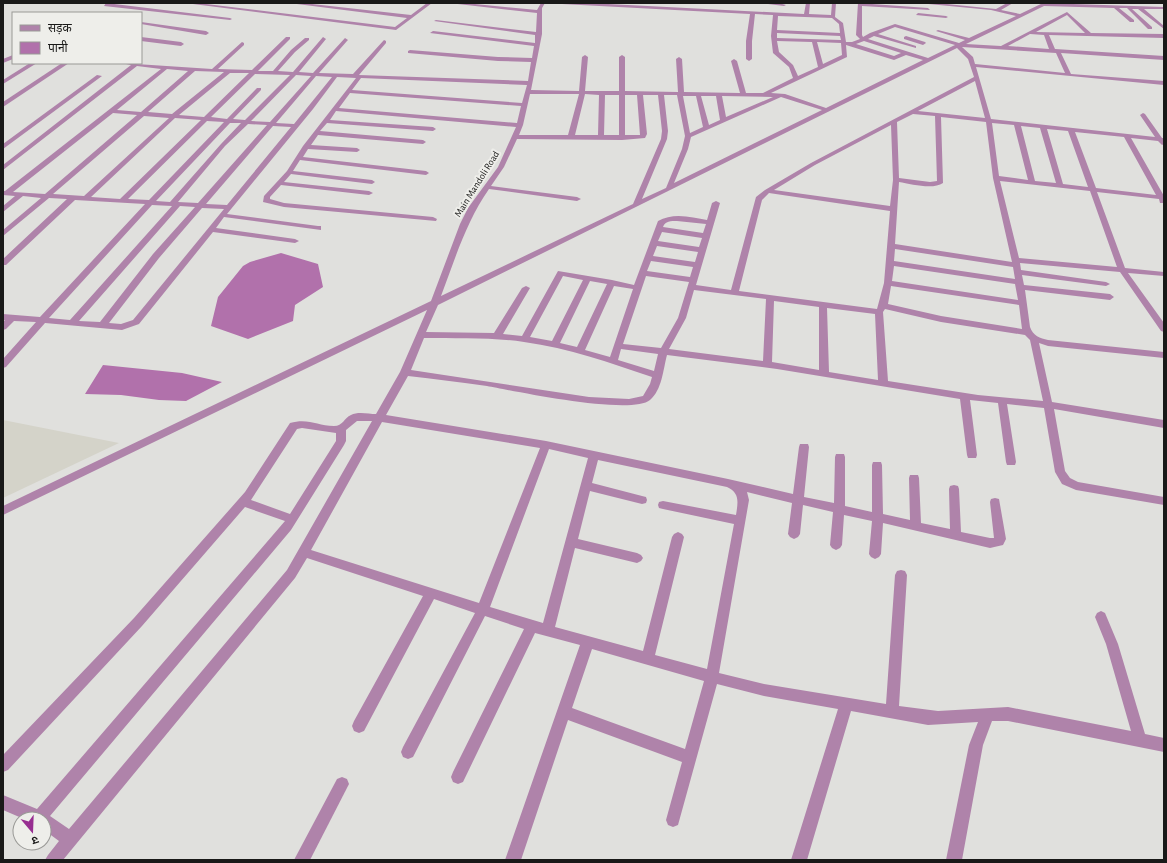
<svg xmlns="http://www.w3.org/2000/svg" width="1167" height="863" font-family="'Alegreya Sans','Noto Sans Devanagari',sans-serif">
  <rect width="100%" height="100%" fill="#e0e0dd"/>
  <!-- built -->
  <polygon fill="#d4d3c9" points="3,420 119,443 3,498"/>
  <!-- water -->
  <g fill="#b171ab">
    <polygon points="281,253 318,264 323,287 295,305 293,321 248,339 211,326 218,297 243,266 250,262"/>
    <polygon points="103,365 182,373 222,382 186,401 159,400 121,395 85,394"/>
  </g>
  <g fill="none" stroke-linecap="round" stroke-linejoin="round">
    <!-- minor -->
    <g fill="#af83aa" fill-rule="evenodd">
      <polygon points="106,3 230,18 232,19 230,20 104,6"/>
      <polygon points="185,3 198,3 395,27 407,18 289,3 303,3 411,15 427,3 432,3 396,30"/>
      <path d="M449,3H465L537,10L541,3H545L542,8V34L531,90L579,91L582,57L585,55L588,57L585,91H619V57L622,55L625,57V91L678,92L676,59L679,57L682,59L684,92L740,93L731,61L734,59L737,61L746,93H763L793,78L789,67L773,53L771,36L773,15L755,14L752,41V59L749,61L746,59V41L750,14L562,4L560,3H589L804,14L806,3H810L809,14L831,15L832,3H836L835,17L843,23L846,42H852L860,39L856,35L858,3L928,8L930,10L862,6V35L863,37L870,33L895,24L959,43L965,40L936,31L938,30L969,38L1016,16L991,10L918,3H937L996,9L1007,3H1013L1001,10L1020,14L1043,3L1164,7V9H1144L1164,26V29L1138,9H1132L1152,27V29H1148L1127,8H1119L1134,20V22H1130L1114,8L1044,6L966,44L1001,46L1067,12L1091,33L1164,34V38L1049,35L1055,49L1164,56V60L1061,53L1071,74L1164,81V85L976,67L991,119L1155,137L1140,115L1143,113L1145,114L1162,138H1164V144L1162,145L1158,141L1131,138L1164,196V203H1160L1159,199L1097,192L1125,268L1164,272V276L1128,273L1164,323V332L1161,331L1120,272L1020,263L1021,270L1106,282L1110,284L1106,286L1022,275L1024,285L1110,294L1114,297L1110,300L1025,290L1030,327C1033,336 1040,338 1048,340L1164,352V358L1048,346L1039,343L1052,402L1164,420V428L1054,409L1065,471L1070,478L1078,482L1164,497V505L1076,490L1062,484L1055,472L1044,408L1007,404L1016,462L1015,465H1007L1006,462L998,403L970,400L977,455L976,458H968L967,455L960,399L777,369L667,355C663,370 662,390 650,400C631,416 514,391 487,386C460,382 434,379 408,376L386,415L546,441L728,479L793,494L799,447L800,444H808L809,447L804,497L834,503L835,457L836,454H844L845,457V506L872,512V465L873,462H881L882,465L883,514L910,520L909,478L910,475H918L919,478L921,523L950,529L949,489L950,486L954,485L958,486L959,489L961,532L990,538H994L990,502L991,499L995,498L999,499L1006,539L1003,545L990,548L883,523L881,554L879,557L875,559L871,557L869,554L872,521L844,515L842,545L840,548L836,550L832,548L830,545L833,512L803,505L800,534L798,537L794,539L790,537L788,534L792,503L747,492L749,500L719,673L764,684L886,704L895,575L897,571L901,570L905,571L907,575L899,706L938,711L1008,707L1131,731L1106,644L1095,617L1097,613L1101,611L1105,613L1118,644L1145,734L1164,738V752L1008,721H992L983,745L962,860H946L969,745L978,722L928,725L851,711L807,860H791L838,709L764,696L717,684L678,825L673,827L668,825L666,820L682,762L568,720L521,860H505L580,645L535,633L463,782L458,784L453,782L451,777L453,772L524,629L485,616L413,757L408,759L403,757L401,752L403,747L475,613L434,599L364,731L359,733L354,731L352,726L354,721L423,596L307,558L295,578L63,860H45L48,855L59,841L44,830V819H24L3,810V795L37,809L285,521L245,507L142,626L8,770L3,772V755L134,618L245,492L290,423C309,418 317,426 334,426C343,426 344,418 351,415C358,411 369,414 376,414L400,372L427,310L3,515V506L431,301L460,224L468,208L498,167L516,127L336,111L330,120L433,127L436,129L433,131L327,123L320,131L423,140L426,142L423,144L318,135L311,145L357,148L360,150L357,152L308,149L303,157L426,171L429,173L426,175L300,160L293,171L372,180L375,182L372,184L291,174L284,182L369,191L373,193L369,195L281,185L270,197V199L284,203L433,217L437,219L436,221L284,207L263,202L264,196L287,171L303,146L356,78L337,77L313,109L227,214L318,226H321V230L224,217L216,228L295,239L299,241L295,243L213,232L139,324L122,330L45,323L6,367L3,368V359L36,322L14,321L6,329L3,330V322L5,320H3V314L40,317L145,204L75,200L6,265H3V259L67,199L49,198L3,236V230L41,198L23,196L3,212V206L15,196L3,195V191H5L161,69L137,66L3,170V165L131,65L121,63L212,69L242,42L244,43V45L218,69L252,70L286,37H290V39L258,71H273L291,50L305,38H309V40L295,52L278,71L293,72L323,37L326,39L299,72L313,73L345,38L348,40L347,41L319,73L353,74L384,40L386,41V43L359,75L528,81L531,62L498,61L408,53V51L410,50L498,57L532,58L534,46L430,33L433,31L535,43V35L434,21L436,20L536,32L537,13ZM1067,15L1085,33L1036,32ZM778,16L832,18L839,24L840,33L777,30ZM895,27L955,45L928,58L868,39L874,36L916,48V46L878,34ZM777,33L840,36L841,40L777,38ZM1030,34L1044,35L1049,49L1008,46ZM777,41L812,42L818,67L798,76L793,65L779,52ZM864,41L901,53L894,56L856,44ZM817,42L841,43L842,55L823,64ZM846,45L894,60L906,55L923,60L826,108L785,94L771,93L847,57ZM962,47L1056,53L1065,73L975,64L973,57ZM957,48L968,59L974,77L811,163L765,190L756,197L731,290L696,285L720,203L716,201L712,203L707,220C692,217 673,212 658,221L634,285L612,280L558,271L522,336L503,334L530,288L526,286L522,288L494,333L426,332L438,305ZM167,69L188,71L141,112L117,110ZM195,71L224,72L172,114L148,112ZM230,73H249L204,117L179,115ZM255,74L290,75L245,120L233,119L261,90V88H257L227,119L211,117ZM296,75L311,76L270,122L251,121ZM316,76L332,77L294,124L276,123ZM361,78L527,85L522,103L352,90ZM975,81L985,118L918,111ZM350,93L521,106L517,123L339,108ZM530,94H579L568,135H519L523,125ZM585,94L599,95L598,135H575ZM605,95H619V135H604ZM625,95H637L640,135H625ZM643,95H658L662,131L661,139L633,204L441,296C455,259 466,222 489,189L577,201L581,199L577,197L491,186L504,167L517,139L622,140L645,138L647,134ZM664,95H677L685,136L682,149L666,188L642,199L667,139L668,131ZM683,96H696L703,127L690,133ZM701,96H716L720,120L709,125ZM722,96L773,97L726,117ZM781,97L822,110L674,183L688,149L691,137ZM113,113L137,115L45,194L13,192ZM913,114L935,116L937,181L930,182L899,178L897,122ZM144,116L169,118L84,196L53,194ZM941,117L986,122L993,178L1012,262L895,244L899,182C911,184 933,190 943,183ZM175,118L201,120L120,199L91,197ZM207,121L224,122L149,200L128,199ZM230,123H241L221,144L170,202L156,201ZM992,123L1014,125L1028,180L999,176ZM248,124L267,125L198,203L178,202L225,146ZM891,125L893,180L890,206L774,190L815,165ZM273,126L291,127L227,205L206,204ZM1021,126L1040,128L1056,183L1035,181ZM1047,129L1068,131L1088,187L1063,184ZM1075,132L1124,137L1156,195L1096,188ZM1000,181L1090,191L1117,267L1019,258ZM769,193L890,211L884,283L877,309L739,291L762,200ZM152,205L172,206L70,320L49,318ZM180,206L195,207L153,254L100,322L79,321ZM202,208L224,209L133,320L121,324L109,323L159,258ZM677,221L706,224L703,233L663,227C665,221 671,221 677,221ZM662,232L702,238L699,247L658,241ZM657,246L698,252L695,262L653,256ZM895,249L1013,267L1015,279L894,261ZM651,261L693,267L690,277L647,271ZM894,266L1015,284L1018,300L892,281ZM563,276L583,280L552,341L530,337ZM646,276L689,282L678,318L661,348L623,344ZM590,281L607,284L577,347L560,343ZM614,286L633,289L610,357L585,350ZM891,286L1019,305L1022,329L941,316L888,304ZM694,290L766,299L763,361L669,349L686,318ZM774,301L819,307V370L772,362ZM827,308L875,314L878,380L829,372ZM885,309L941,322L1025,335L1030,340L1043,401L978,395L888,381L883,312ZM424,338C457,339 491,337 524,342C569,348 610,363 652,377L650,384L643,396L629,399L589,397L411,370ZM621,349L658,354L654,371L618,360ZM357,421H372L287,570L69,829L50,816L291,530L344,445L346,441V430ZM382,422L540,448L479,603L311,550ZM302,428L336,433V441L290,514L251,500L297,429ZM549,449L588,458L543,623L490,607ZM598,460L727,487C740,493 738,502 736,515L663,501L659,502L658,505L659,508L663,509L734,524L707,669L655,655L684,537L682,534L678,532L674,534L672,537L643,651L555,627L575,548L637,563L641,561L643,558L641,555L637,553L578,539L590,491L642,504L646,503L647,500L646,497L642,496L592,483ZM592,649L704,681L685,749L572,708Z"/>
      <polygon points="761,3 778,3 786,5 784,6"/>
      <polygon points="918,13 946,16 948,17 946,18 916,15"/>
      <polygon points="141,22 206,31 209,33 206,35 141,24"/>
      <polygon points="906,36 925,42 926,43 923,45 904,39 904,37"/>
      <polygon points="141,37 181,42 184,44 181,46 141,41"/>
      <polygon points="13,55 13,59 3,63 3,59"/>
      <polygon points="30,63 37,63 3,84 3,80"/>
      <polygon points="62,63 69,63 3,107 3,102"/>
      <polygon points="97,75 102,76 3,149 3,144"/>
      <polygon points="342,777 347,779 349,784 310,860 294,860 337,779"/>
    </g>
  </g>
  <g text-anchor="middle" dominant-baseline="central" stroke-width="4" stroke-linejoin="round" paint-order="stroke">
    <!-- far-street labels -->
    <g font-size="10" fill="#191918" stroke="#eeeeea">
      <text transform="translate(477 184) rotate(-58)">Main Mandoli Road</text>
    </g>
  </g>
  <!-- border -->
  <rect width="1167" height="863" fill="none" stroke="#191918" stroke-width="8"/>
  <!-- legend -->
  <rect x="12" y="12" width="130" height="52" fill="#eeeeea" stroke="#999996"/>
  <rect x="20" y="25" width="20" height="6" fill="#af83aa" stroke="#999996"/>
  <text x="48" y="32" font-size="12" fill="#191918">सड़क</text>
  <rect x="20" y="42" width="20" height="12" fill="#b171ab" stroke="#999996"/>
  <text x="48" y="52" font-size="12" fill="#191918">पानी</text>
  <!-- north arrow -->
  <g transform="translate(32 831) rotate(161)"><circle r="19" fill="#eeeeea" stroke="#999996"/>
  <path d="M0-3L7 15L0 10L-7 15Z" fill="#972e91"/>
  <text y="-6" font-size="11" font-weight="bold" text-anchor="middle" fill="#191918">उ</text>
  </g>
</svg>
